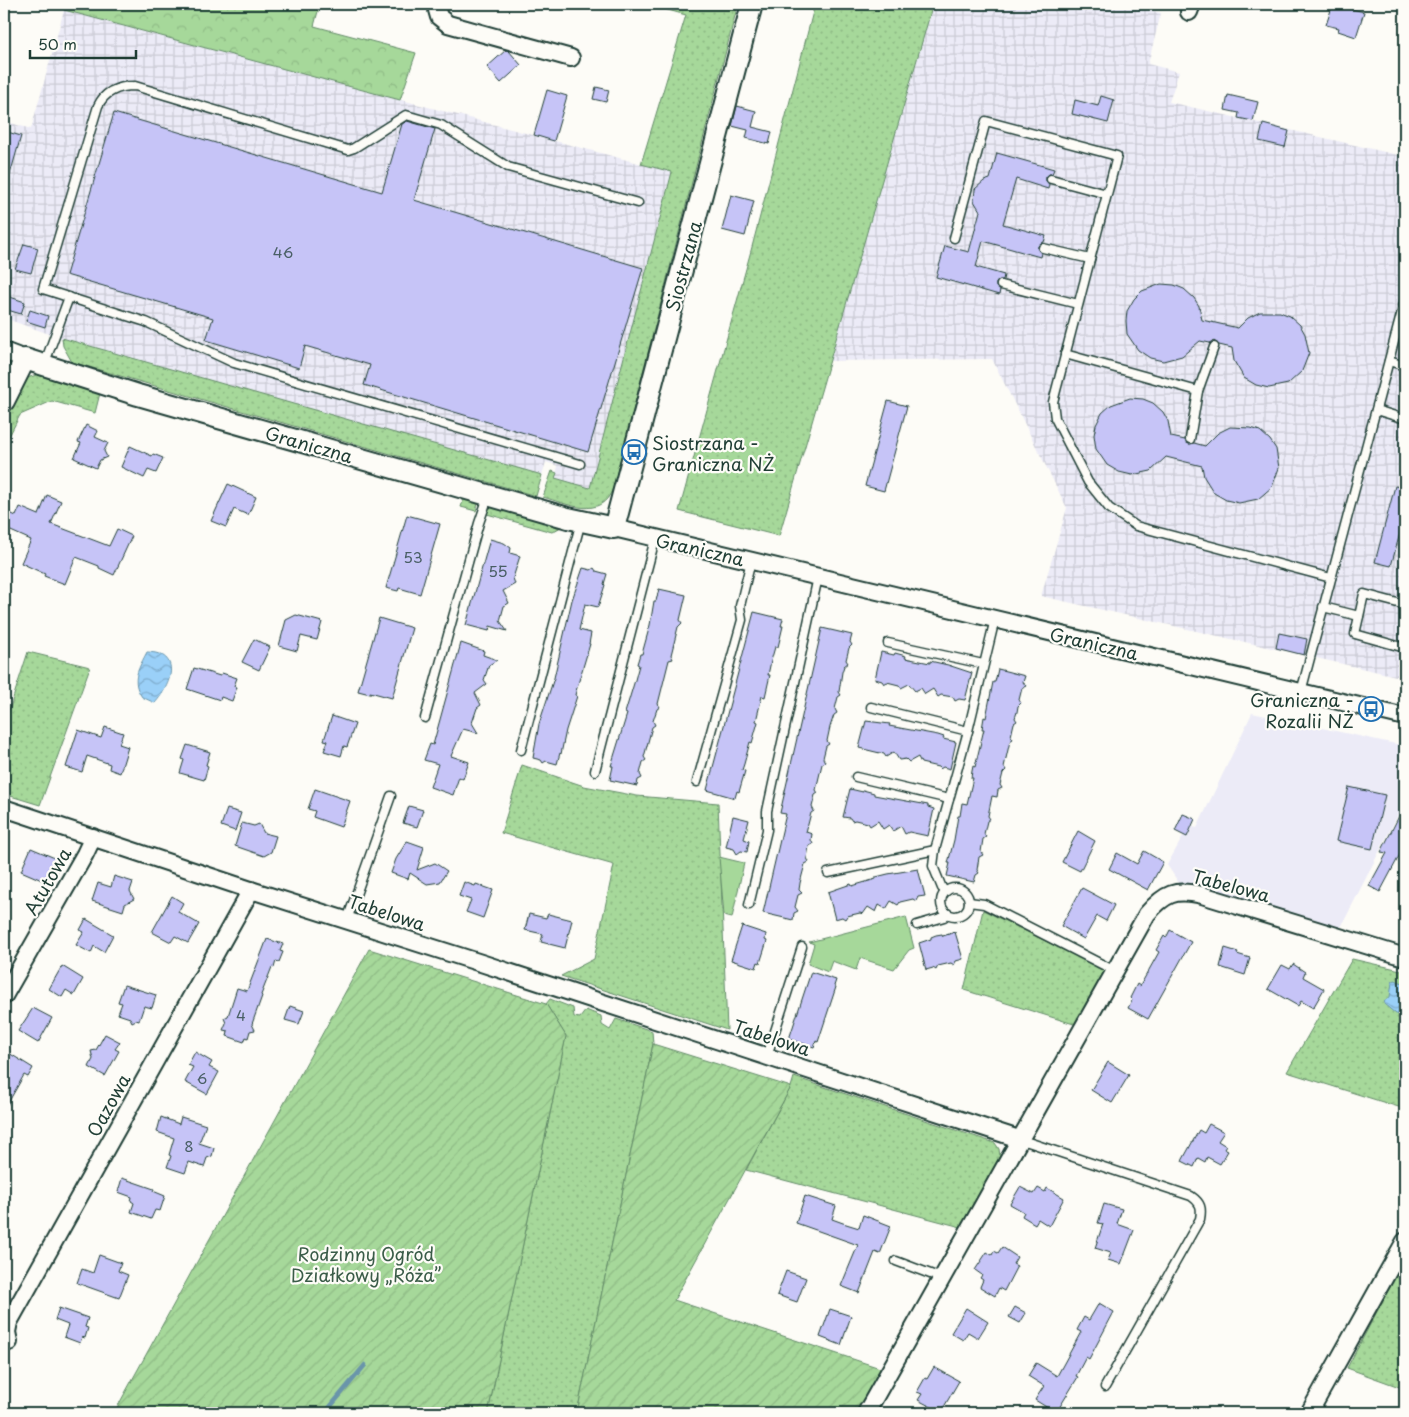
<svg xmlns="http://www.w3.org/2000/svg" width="1409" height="1417" font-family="'Playpen Sans',sans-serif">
  <defs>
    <pattern id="industrial-grid" width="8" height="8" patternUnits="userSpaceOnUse" patternTransform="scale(1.25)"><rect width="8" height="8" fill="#ecebf7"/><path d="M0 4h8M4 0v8" fill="none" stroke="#cacad4"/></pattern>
    <pattern id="grass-dots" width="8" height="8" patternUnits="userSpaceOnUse" patternTransform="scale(1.25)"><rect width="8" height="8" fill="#a6d89a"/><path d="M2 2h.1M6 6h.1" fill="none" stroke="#8eba85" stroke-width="1.8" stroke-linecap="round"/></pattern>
    <pattern id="forest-crowns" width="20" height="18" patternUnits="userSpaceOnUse" patternTransform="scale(1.25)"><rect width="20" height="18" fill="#a6d89a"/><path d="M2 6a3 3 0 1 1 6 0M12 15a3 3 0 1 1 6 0" fill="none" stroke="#8eba85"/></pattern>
    <pattern id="garden-furrows" width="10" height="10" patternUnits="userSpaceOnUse" patternTransform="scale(1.25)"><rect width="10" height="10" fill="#a6d89a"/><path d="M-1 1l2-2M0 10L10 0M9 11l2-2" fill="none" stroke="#8eba85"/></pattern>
    <pattern id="water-waves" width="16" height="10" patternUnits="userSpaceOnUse" patternTransform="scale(1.25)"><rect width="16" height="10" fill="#9ad0f8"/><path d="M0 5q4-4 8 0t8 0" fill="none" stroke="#7daaca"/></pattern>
  </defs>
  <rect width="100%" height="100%" fill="#fdfcf7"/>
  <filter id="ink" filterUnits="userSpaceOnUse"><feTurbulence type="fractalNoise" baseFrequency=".02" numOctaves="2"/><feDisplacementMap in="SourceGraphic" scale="10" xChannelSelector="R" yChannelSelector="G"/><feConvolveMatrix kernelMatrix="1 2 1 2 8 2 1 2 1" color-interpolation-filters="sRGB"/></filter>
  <g filter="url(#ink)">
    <!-- built -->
    <polygon fill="#ecebf7" points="1252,713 1405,746 1405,801 1340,929 1179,883 1167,865 1189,826 1197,828"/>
    <!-- industrial -->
    <g fill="url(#industrial-grid)">
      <polygon points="933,4 1126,4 1161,13 1148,64 1179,72 1169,102 1402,156 1405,146 1405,678 1041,596 1067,508 992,359 829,361"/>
      <polygon points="64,10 672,172 590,489 555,478 558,466 546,462 542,475 55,336 4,318 4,121 31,129"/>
    </g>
    <!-- grass -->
    <g fill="url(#grass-dots)" stroke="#628a67">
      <path d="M646,4H738L613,488C601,521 568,504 543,497L552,471L557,473L555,478L590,488L672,172L641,164L686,15Z"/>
      <polygon points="815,4 933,4 779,536 679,511 752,247"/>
      <polygon points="62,338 542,475 536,496 72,362 63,346"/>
      <polygon points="40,374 100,393 95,413 52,401 20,415 4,446 4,420 23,382 27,378"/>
      <polygon points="464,498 476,499 478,504 476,511 461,507"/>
      <polygon points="492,504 561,524 561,527 552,532 487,514 489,507"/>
      <polygon points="28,652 90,667 40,805 4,794 4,726"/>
      <polygon points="522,765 584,786 637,796 718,803 727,1030 561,976 594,959 614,865 501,833"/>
      <polygon points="983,910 1108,972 1077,1025 964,990"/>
      <polygon points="1352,959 1405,971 1405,1109 1287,1072"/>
      <polygon points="550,999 573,1008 574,1017 580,1018 586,1010 601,1016 602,1025 610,1030 616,1019 652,1031 653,1044 577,1413 488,1413 566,1036 546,1004"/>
      <polygon points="794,1077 995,1143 999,1149 1000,1156 961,1227 746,1170 791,1087"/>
      <polygon points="1405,1259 1405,1389 1347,1368"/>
    </g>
    <!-- forest -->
    <polygon fill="url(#forest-crowns)" stroke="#628a67" points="65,4 320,4 314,26 416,53 400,100 64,10"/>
    <!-- park -->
    <g fill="#a6d89a" stroke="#628a67">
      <polygon points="719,857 744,863 732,918 724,916"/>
      <polygon points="906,917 914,948 909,950 894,969 860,958 856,970 832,961 828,972 808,964 814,944 809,942"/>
    </g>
    <!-- garden -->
    <g fill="url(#garden-furrows)" stroke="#628a67">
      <polygon points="369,949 546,1004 566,1036 488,1413 114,1413"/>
      <polygon points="653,1044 791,1087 674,1300 883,1369 858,1413 577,1413"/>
    </g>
    <!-- water -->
    <g fill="url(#water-waves)" stroke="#6995aa">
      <path d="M147,652C183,653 171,685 155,703L142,697C130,680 139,668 147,652Z"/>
      <polygon points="1395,980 1403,983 1405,981 1405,1015 1396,1014 1384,1004 1385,1000 1390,997 1392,982"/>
    </g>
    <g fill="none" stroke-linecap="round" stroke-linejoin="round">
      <!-- stream -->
      <polyline stroke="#6995aa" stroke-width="4.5" points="325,1413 365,1365"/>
    </g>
    <!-- building -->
    <g fill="#c6c4f7" stroke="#1f3d34">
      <polygon points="1333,4 1364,12 1356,37 1338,31 1339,28 1326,25"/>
      <polygon points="506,50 509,51 521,65 501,83 487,67"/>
      <polygon points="596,87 609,90 606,102 593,99"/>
      <polygon points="547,90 567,96 554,141 534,135"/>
      <polygon points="1228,95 1258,102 1253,121 1238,118 1239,113 1225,110"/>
      <polygon points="1101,96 1114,100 1108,123 1072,114 1075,100 1098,106"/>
      <polygon points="737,106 756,111 752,127 772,132 769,144 746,138 748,130 732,126"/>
      <polygon points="114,113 382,192 402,124 407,121 435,129 414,200 643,268 588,452 364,385 370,365 305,346 299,368 206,340 213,318 66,275"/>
      <polygon points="1263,124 1289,131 1285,147 1259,141"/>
      <polygon points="4,131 21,136 7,185 4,185"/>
      <polygon points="997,153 1054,169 1052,174 1049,174 1046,177 1046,181 1049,184 1048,189 1016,179 1003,224 1046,236 1044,242 1041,243 1038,246 1038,250 1041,253 1040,257 983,241 976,267 1004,275 1003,280 999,280 996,283 996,287 1000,290 999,295 936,277 945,246 969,252 980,211 974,201 975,189 984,181 990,179"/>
      <polygon points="731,195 754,201 745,236 722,230"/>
      <polygon points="24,244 38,248 31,273 15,269"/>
      <polygon points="1161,284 1174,285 1184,289 1194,298 1199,306 1202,320 1238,328 1248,318 1260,312 1280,312 1290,316 1300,325 1305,334 1309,353 1302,371 1288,384 1269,388 1256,385 1244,378 1234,361 1232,348 1219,345 1214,341 1210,343 1200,341 1182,356 1163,361 1150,358 1138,350 1127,334 1126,321 1127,311 1134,299 1142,291"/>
      <polygon points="4,295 25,302 21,314 4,309"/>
      <polygon points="30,310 48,316 45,327 26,321"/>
      <polygon points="1130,398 1143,399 1153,403 1163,412 1168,421 1171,437 1185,440 1189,444 1194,443 1205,446 1218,433 1230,427 1251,428 1260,431 1270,440 1276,449 1279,468 1272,487 1258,499 1239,503 1226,500 1214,493 1204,477 1202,466 1166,457 1151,471 1132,475 1119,472 1107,465 1096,449 1094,435 1096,425 1102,413 1111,405"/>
      <polygon points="888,401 907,406 884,491 865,486"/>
      <polygon points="86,425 98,431 95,437 108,443 104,451 107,457 100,460 96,468 74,458 81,443 78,442"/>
      <polygon points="130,446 152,456 153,454 163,458 156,473 148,470 144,478 121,467"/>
      <polygon points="228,484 256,497 248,515 234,509 226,527 211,521"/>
      <polygon points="1395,486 1405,488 1405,515 1391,566 1375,562"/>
      <polygon points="47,495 61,501 51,524 109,546 117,529 132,536 114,575 99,568 99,566 76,557 65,584 44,576 45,574 21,563 31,540 4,528 4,510 16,516 20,507 39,515"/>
      <polygon points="407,515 440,524 420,594 399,588 398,591 386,588"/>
      <polygon points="490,539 504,543 511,548 510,553 520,556 513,578 515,584 503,591 509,603 504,606 500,621 507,631 490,626 489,631 466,625"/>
      <polygon points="583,568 591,570 594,568 596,571 607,574 604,584 605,585 598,607 585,604 579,630 591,633 589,644 590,644 578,684 575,695 577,696 566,730 561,754 560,753 557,764 546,761 543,763 541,760 533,758 539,724 554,678 572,600"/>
      <polygon points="659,589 686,595 680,620 682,623 678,627 671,655 673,659 669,660 658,704 660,707 657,709 653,721 655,725 652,727 644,757 646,760 643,762 640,774 642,778 638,780 637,786 610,780 613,766 611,766 627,714 625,713 635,680 639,665 637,664 640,654 642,654 650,625 654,601 656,601"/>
      <polygon points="754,612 783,619 781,626 783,626 778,647 775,647 771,661 768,675 770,675 765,697 762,696 756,721 758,722 752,743 750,742 744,764 742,770 745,771 739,792 737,791 735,798 707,790"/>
      <polygon points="296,615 322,622 317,640 301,636 297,651 279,646 286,620"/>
      <polygon points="379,618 412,628 392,698 370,692 370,694 358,691"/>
      <polygon points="822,628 852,635 850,642 852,645 849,648 846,660 848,663 844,666 842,672 839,692 841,695 838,697 835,709 837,713 834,715 830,727 827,741 829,744 826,746 823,758 825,762 822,764 816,790 818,793 815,795 812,807 814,811 811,813 806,832 812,834 811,840 813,844 809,846 807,858 809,862 805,864 800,883 799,890 802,893 798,895 795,907 798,911 794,913 793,920 763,913 786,814 780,813"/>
      <polygon points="1279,633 1307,639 1304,655 1276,648"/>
      <polygon points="254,639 270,647 259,670 242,662"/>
      <polygon points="461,643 484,651 483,655 497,660 489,665 484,680 487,684 475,693 481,705 477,708 472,723 478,733 463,729 451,756 469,762 463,779 459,777 453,795 430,787 438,764 424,760 430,744 433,745"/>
      <polygon points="881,652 894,655 895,653 906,656 905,658 930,663 930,661 948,665 972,673 965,700 959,699 955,701 953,697 941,695 938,697 933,689 925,694 921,688 915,691 909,684 901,688 899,685 887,682 884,684 882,681 875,679"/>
      <polygon points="194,668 220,676 222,673 237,678 234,686 237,687 232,701 221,697 220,700 187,689"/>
      <polygon points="998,669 1025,676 1023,682 1026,686 1022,688 1019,700 1021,703 1018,706 1017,712 1015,718 1017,721 1014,723 1011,736 1013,739 1010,741 1004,767 1006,770 1003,773 1000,785 1002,788 998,790 997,797 992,796 988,816 990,819 987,821 984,834 986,837 983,839 981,852 983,855 979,857 977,870 979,873 976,875 974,882 947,876 950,863 948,863 954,840 958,816 960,816 962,803 967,804 973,778 971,778 972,771 973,766 975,767 984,729 982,729 984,717 986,718 993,682 995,682"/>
      <polygon points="332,716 355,724 347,747 344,746 341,756 324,751 328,741 324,740"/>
      <polygon points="866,721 890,724 889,726 938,735 944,737 943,739 956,742 950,769 943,767 940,769 938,767 921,763 918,757 909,762 906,759 899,760 894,752 886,757 884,754 859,748"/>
      <polygon points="105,727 123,733 119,744 128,747 120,773 109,769 110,764 87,756 82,772 66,767 78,730 101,738"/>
      <polygon points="187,745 210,752 206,765 208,766 204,780 180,773 184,760 182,759"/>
      <polygon points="1349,787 1385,795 1372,849 1336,841"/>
      <polygon points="315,789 350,801 341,827 313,817 315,811 308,809"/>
      <polygon points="850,789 863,792 863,790 874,793 874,795 928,805 928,807 934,809 928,836 909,832 905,834 901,826 893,831 889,825 883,829 878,821 870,826 868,823 855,820 852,821 850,818 843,817"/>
      <polygon points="1405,804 1405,845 1380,892 1369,886 1387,853 1381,852"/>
      <polygon points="409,806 423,810 417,827 403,823"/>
      <polygon points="227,809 241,813 235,831 221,826"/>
      <polygon points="1183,814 1195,819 1187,837 1175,831"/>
      <polygon points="733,816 749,820 744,839 749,841 747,852 741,851 737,854 734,849 726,847"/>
      <polygon points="242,823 254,826 259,824 264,833 276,836 271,852 264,856 235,846"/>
      <polygon points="1078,831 1095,841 1080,871 1062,862"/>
      <polygon points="407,841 424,847 417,870 435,863 447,871 440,882 427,884 410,873 408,879 391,873 396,859"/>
      <polygon points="31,848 62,861 54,880 46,876 44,881 21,871"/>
      <polygon points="1144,851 1163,862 1148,890 1109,869 1117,853 1137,864"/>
      <polygon points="918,869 925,896 918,897 916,901 913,899 900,902 898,905 891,901 886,909 879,905 876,912 868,907 863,914 860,913 847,916 845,919 842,917 835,919 828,892 851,884 852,886 876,879 876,877 888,874"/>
      <polygon points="114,876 133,882 130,891 134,899 125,904 123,911 92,901 98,883 111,887"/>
      <polygon points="464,882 475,886 476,884 493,890 483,918 466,912 471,900 459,896"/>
      <polygon points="1082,888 1114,905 1106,921 1097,916 1084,939 1061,926"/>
      <polygon points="172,896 183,903 178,912 199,924 188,943 175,936 171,942 152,932"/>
      <polygon points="529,914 546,918 548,914 572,920 565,948 541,942 543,934 525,930"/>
      <polygon points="86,919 113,935 104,952 94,946 91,953 76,945 84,932 80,930"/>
      <polygon points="742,926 766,934 765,940 767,941 760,963 758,962 756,968 731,960"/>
      <polygon points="1170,930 1191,942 1148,1019 1128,1008 1132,1000 1130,998 1137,984 1140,986 1159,952 1156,950 1164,936 1166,938"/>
      <polygon points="955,932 963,959 956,961 954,965 951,963 938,966 936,970 933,968 926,970 919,943 931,939 931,937 936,935 942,934 943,936"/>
      <polygon points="267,939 283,944 280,951 283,952 279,962 276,961 274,968 272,967 261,995 262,996 252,1024 255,1030 250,1031 248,1038 246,1037 244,1042 227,1036 228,1031 223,1030 226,1023 224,1018 228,1016 237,988 247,991"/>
      <polygon points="1225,948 1238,952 1237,954 1250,958 1245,975 1220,967"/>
      <polygon points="1293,964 1305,972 1303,977 1324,989 1313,1008 1301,1001 1298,1006 1268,989 1282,965 1290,969"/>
      <polygon points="62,966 83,979 74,995 66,990 62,997 49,989"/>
      <polygon points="811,972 836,980 834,986 836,987 818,1042 816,1041 814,1047 789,1039"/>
      <polygon points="124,985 156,995 152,1008 144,1006 139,1021 136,1020 132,1022 130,1018 118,1014 122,1003 118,1002"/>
      <polygon points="290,1006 304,1011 299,1024 285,1020"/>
      <polygon points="33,1008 52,1018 38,1043 18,1031"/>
      <polygon points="105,1034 120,1042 115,1049 119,1051 105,1076 89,1067 93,1059 91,1051 96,1050"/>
      <polygon points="4,1050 33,1068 28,1077 24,1075 4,1110"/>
      <polygon points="195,1052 212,1062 209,1067 219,1072 207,1094 185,1082 193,1067 188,1065"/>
      <polygon points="1108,1062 1129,1075 1112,1103 1091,1090"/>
      <polygon points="161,1117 179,1124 181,1117 206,1125 199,1143 214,1148 212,1156 207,1158 204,1167 189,1162 185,1173 167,1167 171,1156 169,1155 174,1138 157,1132"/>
      <polygon points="1209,1124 1224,1132 1218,1141 1226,1146 1224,1149 1228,1151 1220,1164 1207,1157 1205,1162 1198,1158 1194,1167 1182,1161 1199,1130 1204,1133"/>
      <polygon points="122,1178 154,1189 153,1191 165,1196 160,1211 155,1210 151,1219 131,1212 134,1203 131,1201 132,1197 118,1192"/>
      <polygon points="1020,1187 1034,1194 1038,1188 1045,1192 1047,1188 1064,1198 1049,1226 1038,1219 1035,1224 1022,1216 1024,1212 1010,1204"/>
      <polygon points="805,1196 836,1206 832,1219 843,1223 859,1228 863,1215 891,1226 880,1254 875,1252 859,1293 841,1286 858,1245 796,1223"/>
      <polygon points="1104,1204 1122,1209 1117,1224 1134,1230 1121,1264 1108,1260 1111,1253 1095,1248 1103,1224 1098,1223"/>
      <polygon points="1002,1247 1017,1257 1013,1264 1017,1266 1004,1291 999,1288 995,1296 980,1287 983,1280 980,1278 982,1275 975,1270 987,1252 992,1255 994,1251 998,1253"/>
      <polygon points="99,1255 121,1263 118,1271 128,1275 119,1298 77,1283 82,1269 93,1273"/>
      <polygon points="786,1271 806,1278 797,1302 777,1295"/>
      <polygon points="1099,1303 1114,1312 1089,1359 1086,1357 1076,1376 1078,1377 1056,1413 1035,1400 1044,1386 1028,1376 1036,1363 1057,1376 1081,1332 1077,1330 1084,1317 1089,1320"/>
      <polygon points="1015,1307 1026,1313 1020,1323 1009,1317"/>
      <polygon points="59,1308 88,1318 85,1327 88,1328 85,1338 82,1337 80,1343 64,1337 68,1325 55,1320"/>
      <polygon points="966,1308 988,1322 978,1338 968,1332 963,1340 951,1333"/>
      <polygon points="830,1309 851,1316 841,1345 820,1337"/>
      <polygon points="934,1367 959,1381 941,1412 918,1400 922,1394 917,1392 925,1378 927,1379"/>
    </g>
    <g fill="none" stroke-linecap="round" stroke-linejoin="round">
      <defs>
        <g id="service">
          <polyline points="1051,179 1107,194"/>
          <polyline points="954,238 986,121 1117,156 1053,402 1055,418 1088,482 1109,508 1136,526 1331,578"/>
          <polyline points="1043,248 1090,259"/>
          <polyline points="1001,285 1078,304"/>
          <polyline points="1065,354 1198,391"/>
          <polyline points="1389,361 1405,366"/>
          <polyline points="44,365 69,297"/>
          <polyline points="1376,410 1405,419"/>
          <polyline points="1190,439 1198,391 1214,347"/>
          <path d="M580,464L234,363L146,322L43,289L98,106C105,91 119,86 135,86L348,150L354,148L406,115L441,125L508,167L638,203"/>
          <polyline points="1405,605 1364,594 1355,634 1405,648"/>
          <polyline points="1323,607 1359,616"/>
          <polyline points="888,643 983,664"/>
          <polyline points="1301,692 1405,300"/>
          <polyline points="871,707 968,731"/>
          <polyline points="425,718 479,523 488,497"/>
          <polyline points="521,750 581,521"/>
          <polyline points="595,771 655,539"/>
          <polyline points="856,777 949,799"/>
          <polyline points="697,782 742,620 740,606 751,561"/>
          <polyline points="828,873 935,850"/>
          <circle cx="955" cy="902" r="14"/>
          <polyline points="946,891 942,888 933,866 935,850 968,731 995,619"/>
          <polyline points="969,902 984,904 1115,971"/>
          <polyline points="749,905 767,830 767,811 818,577"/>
          <polyline points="347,920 391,796"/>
          <polyline points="917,925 944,917 947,913"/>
          <polyline points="767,1056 802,947"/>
          <path d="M1019,1139L1191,1196C1201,1203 1202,1208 1200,1219L1105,1387"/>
          <polyline points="896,1261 941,1278"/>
        </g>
        <g id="minor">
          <polyline points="439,4 437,10 439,17 448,24 571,58"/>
          <polyline points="1189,12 1192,4"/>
          <polyline points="4,351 25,359"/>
          <polyline points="614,528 1405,717"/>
          <polyline points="4,808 251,890 481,963 1019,1139"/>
          <polyline points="4,996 85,854 93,837"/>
          <polyline points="9,1342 7,1332 9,1322 251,890"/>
          <path d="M866,1413L1147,914C1165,893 1175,889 1202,895L1405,957"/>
          <polyline points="1309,1413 1405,1241"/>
        </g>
        <polyline id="tertiary" points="4,401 25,359 138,395 568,518 614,528 752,4"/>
      </defs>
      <!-- service casing -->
      <use href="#service" stroke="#1f3d34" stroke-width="11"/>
      <!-- minor casing -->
      <use href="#minor" stroke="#1f3d34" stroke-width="20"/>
      <!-- tertiary casing -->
      <use href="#tertiary" stroke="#1f3d34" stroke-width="24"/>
      <!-- service -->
      <use href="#service" stroke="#fdfcf7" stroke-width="8"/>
      <!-- minor -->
      <use href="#minor" stroke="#fdfcf7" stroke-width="16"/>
      <!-- tertiary -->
      <use href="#tertiary" stroke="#fdfcf7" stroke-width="20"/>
    </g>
  </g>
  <!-- icons -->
  <defs>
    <symbol id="bus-ring" viewBox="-11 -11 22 22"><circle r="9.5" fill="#fdfcf7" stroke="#1f6fb2" stroke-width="1.5"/><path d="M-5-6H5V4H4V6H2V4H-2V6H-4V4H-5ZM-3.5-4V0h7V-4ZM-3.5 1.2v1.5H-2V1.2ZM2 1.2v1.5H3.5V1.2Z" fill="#1f6fb2"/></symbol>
  </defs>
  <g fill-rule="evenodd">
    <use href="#bus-ring" x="620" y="438" width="28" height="28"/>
    <use href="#bus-ring" x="1357" y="695" width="28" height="28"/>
  </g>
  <g text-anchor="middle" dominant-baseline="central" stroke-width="4.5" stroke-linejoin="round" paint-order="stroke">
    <!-- number labels -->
    <g font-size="15" fill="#495f65">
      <text x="283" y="251">46</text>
      <text x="413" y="556">53</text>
      <text x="498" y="570">55</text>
      <text x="241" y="1014">4</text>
      <text x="202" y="1077">6</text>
      <text x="189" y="1145">8</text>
    </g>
    <!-- street labels -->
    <g font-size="18" fill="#1f3d34" stroke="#fdfcf7">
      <text transform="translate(683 266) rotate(-75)">Siostrzana</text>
      <text transform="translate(309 444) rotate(16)">Graniczna</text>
      <text transform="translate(700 549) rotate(13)">Graniczna</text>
      <text transform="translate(1094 643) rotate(13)">Graniczna</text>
      <text transform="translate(47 881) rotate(-60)">Atutowa</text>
      <text transform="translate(1231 885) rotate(15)">Tabelowa</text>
      <text transform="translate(387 912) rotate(18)">Tabelowa</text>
      <text transform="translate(772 1037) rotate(18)">Tabelowa</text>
      <text transform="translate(108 1105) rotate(-61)">Oazowa</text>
    </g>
    <!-- poi labels -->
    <g font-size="18" fill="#1f3d34" stroke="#fdfcf7" text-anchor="start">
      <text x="652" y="442">Siostrzana -<tspan x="652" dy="21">Graniczna NŻ</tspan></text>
      <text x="1354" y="699" text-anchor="end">Graniczna -<tspan x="1354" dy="21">Rozalii NŻ</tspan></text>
    </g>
    <!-- park labels -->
    <g font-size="18" fill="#3a5c48" stroke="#fdfcf7">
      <text x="366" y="1253">Rodzinny Ogród<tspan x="366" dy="21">Działkowy „Róża”</tspan></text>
    </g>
  </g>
  <!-- margin -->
  <rect width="1409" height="1417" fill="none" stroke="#fdfcf7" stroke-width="20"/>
  <rect x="10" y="10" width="1389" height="1397" fill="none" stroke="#1f3d34" stroke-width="2" filter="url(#ink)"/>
  <!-- scale -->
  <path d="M30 50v8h106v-8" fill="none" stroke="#1f3d34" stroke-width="2.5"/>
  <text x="38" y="50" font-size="15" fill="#1f3d34" stroke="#fdfcf7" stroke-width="4" paint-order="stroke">50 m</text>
</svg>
